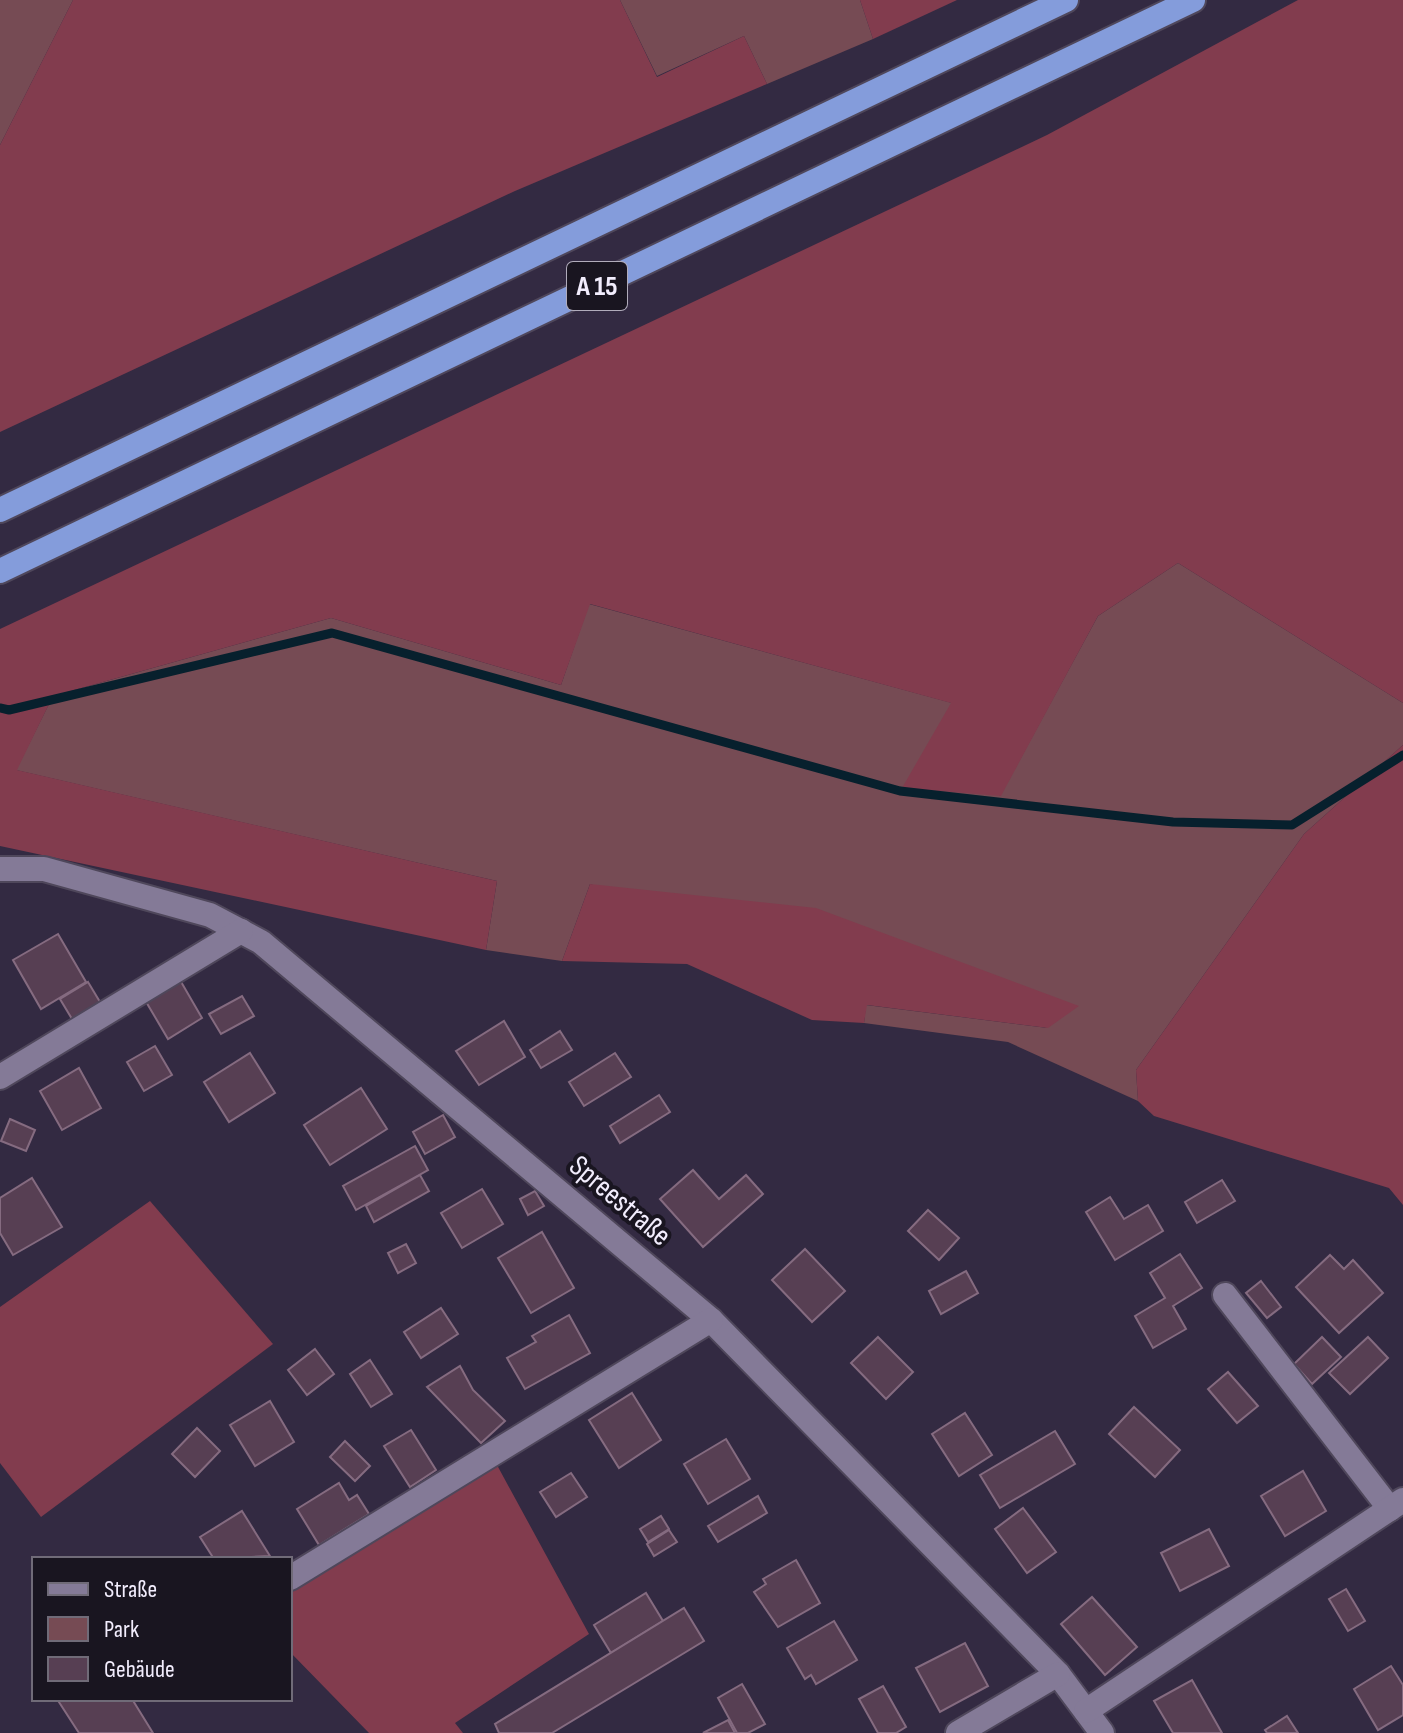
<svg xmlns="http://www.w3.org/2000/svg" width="1403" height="1733" font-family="'Sofia Sans Condensed',sans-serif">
  <rect width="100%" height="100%" fill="#332a42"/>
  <!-- green -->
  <g fill="#764b54">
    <polygon points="0,0 73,0 0,145"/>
    <polygon points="620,0 860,0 873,39 767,84 744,36 657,76"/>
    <polygon points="1178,563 1403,703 1403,745 1304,834 1136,1070 1138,1101 1008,1042 864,1023 866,1005 1048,1028 590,884 562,961 486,950 497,881 16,770 53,696 331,618 561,685 589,604 952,703 1000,796 1098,616"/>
  </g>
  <!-- forest -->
  <g fill="#823c4e">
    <polygon points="73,0 620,0 657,77 744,36 767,84 515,191 0,432 0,145"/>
    <polygon points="860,0 957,0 873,39"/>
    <polygon points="1298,0 1403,0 1403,703 1178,563 1098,616 1001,796 902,788 951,703 590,604 561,685 331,618 53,696 17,770 497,881 486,950 0,846 0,629 1047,135"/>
    <polygon points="1403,745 1403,1205 1389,1188 1154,1116 1138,1101 1136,1070 1304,834"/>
    <polygon points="590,884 816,908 1079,1006 1048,1028 867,1005 864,1023 812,1020 687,964 562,961"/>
    <polygon points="150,1201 273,1344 41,1517 0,1463 0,1307"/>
    <polygon points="497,1465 589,1634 455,1723 463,1733 369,1733 290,1652 290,1592"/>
  </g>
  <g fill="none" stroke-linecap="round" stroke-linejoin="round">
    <!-- stream -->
    <polyline stroke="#07202d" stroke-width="9" points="0,708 9,710 332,633 900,791 1173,822 1292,825 1403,755"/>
  </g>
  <!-- building -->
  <g fill="#573f53" stroke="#856b80" stroke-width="2">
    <polygon points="58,934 86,982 41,1009 13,960"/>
    <polygon points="180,980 202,1018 168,1039 145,1000"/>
    <polygon points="88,982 100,1002 72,1019 60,999"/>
    <polygon points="242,996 254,1016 221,1034 209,1014"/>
    <polygon points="504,1021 525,1057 479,1085 456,1051"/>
    <polygon points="560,1031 572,1050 541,1068 530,1050"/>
    <polygon points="155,1046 172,1075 144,1091 127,1062"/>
    <polygon points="250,1053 275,1093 229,1122 204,1082"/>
    <polygon points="615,1053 631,1077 584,1106 569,1082"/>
    <polygon points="79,1068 101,1108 62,1130 40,1091"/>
    <polygon points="361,1088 387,1129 330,1165 304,1125"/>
    <polygon points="659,1095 670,1112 620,1143 610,1126"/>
    <polygon points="443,1115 455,1137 425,1154 413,1132"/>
    <polygon points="10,1119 35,1130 26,1151 1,1141"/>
    <polygon points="415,1146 428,1170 356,1210 343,1186"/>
    <polygon points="693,1170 719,1199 746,1175 763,1194 703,1247 660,1199"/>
    <polygon points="420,1175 429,1191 374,1222 366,1206"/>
    <polygon points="32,1178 62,1227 13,1255 0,1233 0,1198"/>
    <polygon points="1222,1180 1235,1201 1197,1223 1185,1202"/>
    <polygon points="482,1189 503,1224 462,1248 441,1213"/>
    <polygon points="535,1191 544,1206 528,1215 520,1199"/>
    <polygon points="1110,1197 1124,1219 1148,1205 1163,1231 1115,1260 1086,1212"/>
    <polygon points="928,1210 959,1238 939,1260 908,1231"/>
    <polygon points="542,1232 574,1288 531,1313 498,1258"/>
    <polygon points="406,1244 416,1263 398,1273 388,1253"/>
    <polygon points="805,1249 845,1291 812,1322 772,1280"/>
    <polygon points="1180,1254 1202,1288 1173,1306 1186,1329 1153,1348 1135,1316 1165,1298 1150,1273"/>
    <polygon points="1330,1255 1344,1269 1353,1260 1383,1293 1339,1333 1296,1287"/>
    <polygon points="966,1271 978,1293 941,1314 929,1291"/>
    <polygon points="1261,1281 1281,1307 1267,1318 1246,1293"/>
    <polygon points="441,1308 458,1334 421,1358 404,1332"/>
    <polygon points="569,1315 590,1353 525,1389 507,1358 536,1342 532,1336"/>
    <polygon points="878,1337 913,1372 886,1399 851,1363"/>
    <polygon points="1322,1337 1341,1357 1312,1384 1294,1364"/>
    <polygon points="1368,1337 1388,1358 1350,1394 1329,1373"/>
    <polygon points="315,1349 334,1374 307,1395 288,1370"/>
    <polygon points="370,1360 392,1394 371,1407 350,1374"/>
    <polygon points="460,1366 473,1390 505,1421 481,1443 427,1387"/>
    <polygon points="1228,1372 1258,1406 1237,1423 1208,1389"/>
    <polygon points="632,1393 661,1440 619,1468 589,1420"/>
    <polygon points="270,1401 294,1442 255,1466 230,1425"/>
    <polygon points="1134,1407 1180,1450 1155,1477 1109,1434"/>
    <polygon points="965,1413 992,1455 959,1476 932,1434"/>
    <polygon points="197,1428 220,1451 195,1477 172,1454"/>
    <polygon points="411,1430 436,1470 410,1487 384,1446"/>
    <polygon points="1055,1431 1075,1464 1000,1508 980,1475"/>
    <polygon points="726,1439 750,1479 708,1504 684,1464"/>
    <polygon points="345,1441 370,1466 355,1481 330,1457"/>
    <polygon points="1303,1471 1326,1511 1285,1536 1261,1496"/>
    <polygon points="571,1473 587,1497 556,1517 540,1492"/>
    <polygon points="339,1483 349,1500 357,1495 369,1514 319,1545 297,1509"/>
    <polygon points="758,1496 767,1513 718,1542 708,1526"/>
    <polygon points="1023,1508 1056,1552 1027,1573 995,1529"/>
    <polygon points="242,1511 270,1556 214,1559 200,1537"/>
    <polygon points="661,1516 669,1529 648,1542 640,1529"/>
    <polygon points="1209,1529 1229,1566 1180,1591 1161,1553"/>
    <polygon points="669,1530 677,1542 654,1556 647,1544"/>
    <polygon points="796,1560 820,1603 778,1627 754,1592 766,1584 763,1579"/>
    <polygon points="1346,1589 1365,1621 1348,1631 1329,1599"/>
    <polygon points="646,1593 663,1621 611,1653 594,1625"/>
    <polygon points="1092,1597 1137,1647 1105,1675 1061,1624"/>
    <polygon points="684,1608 704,1641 552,1733 499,1733 495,1724"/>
    <polygon points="834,1621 857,1660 816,1684 811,1675 805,1679 787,1648"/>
    <polygon points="965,1643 988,1686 940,1712 916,1668"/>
    <polygon points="1391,1666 1403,1685 1403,1715 1378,1730 1354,1689"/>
    <polygon points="1192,1680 1222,1733 1173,1733 1154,1701"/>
    <polygon points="742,1684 765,1724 748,1733 737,1733 718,1698"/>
    <polygon points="883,1686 906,1727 896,1733 878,1733 859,1699"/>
    <polygon points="57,1699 132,1699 153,1733 79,1733"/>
    <polygon points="1287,1716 1298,1733 1267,1733 1265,1730"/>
    <polygon points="728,1720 735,1733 703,1733"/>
  </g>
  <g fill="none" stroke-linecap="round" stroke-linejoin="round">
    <defs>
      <g id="minor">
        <polyline points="0,869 44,869 210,915 261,942 711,1320 1058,1674 1102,1733"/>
        <polyline points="0,1077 241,931"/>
        <polyline points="1225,1295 1390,1509"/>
        <polyline points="290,1578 711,1320"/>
        <polyline points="1086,1711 1403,1500"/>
        <polyline points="958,1733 1058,1674"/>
      </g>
      <g id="highway">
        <polyline points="0,510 1066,0"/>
        <polyline points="0,571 1193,0"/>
      </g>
    </defs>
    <!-- minor casing -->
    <use href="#minor" stroke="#4f475b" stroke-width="28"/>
    <!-- highway casing -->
    <use href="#highway" stroke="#4f475b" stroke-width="28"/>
    <!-- minor -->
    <use href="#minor" stroke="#847a97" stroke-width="24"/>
    <!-- highway -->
    <use href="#highway" stroke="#849cdb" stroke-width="24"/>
  </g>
  <g text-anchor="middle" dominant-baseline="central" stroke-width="8" stroke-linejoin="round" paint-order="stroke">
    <!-- shield labels -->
    <rect fill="#191520" stroke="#b1acbb" stroke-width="2" x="567" y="262" width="60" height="48" rx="6"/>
    <g font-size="28" font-weight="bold" fill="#f2edfd">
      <text x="597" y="286">A 15</text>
    </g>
    <!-- street labels -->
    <g font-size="30" fill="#f2edfd" stroke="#191520">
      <text transform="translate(620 1201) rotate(40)">Spreestraße</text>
    </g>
  </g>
  <!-- legend -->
  <rect x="32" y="1557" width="260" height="144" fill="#191520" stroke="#706b78" stroke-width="2"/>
  <rect x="48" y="1583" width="40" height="12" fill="#847a97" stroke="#706b78" stroke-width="2"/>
  <text x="104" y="1597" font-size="24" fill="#f2edfd">Straße</text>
  <rect x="48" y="1617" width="40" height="24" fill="#764b54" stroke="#706b78" stroke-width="2"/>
  <text x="104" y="1637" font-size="24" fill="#f2edfd">Park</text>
  <rect x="48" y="1657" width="40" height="24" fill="#573f53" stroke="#706b78" stroke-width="2"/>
  <text x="104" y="1677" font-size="24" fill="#f2edfd">Gebäude</text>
</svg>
